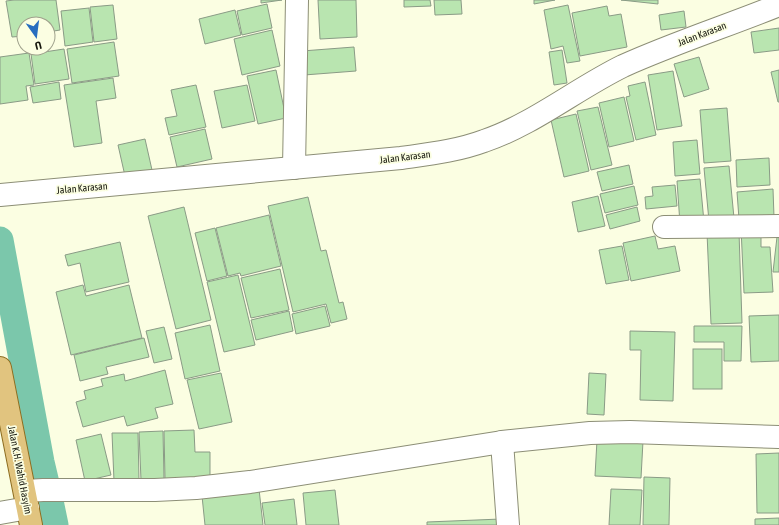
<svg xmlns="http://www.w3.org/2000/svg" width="779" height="525" font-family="'Asap Condensed',sans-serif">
  <rect width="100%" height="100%" fill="#fbfee2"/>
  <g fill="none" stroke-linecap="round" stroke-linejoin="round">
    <!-- canal -->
    <polyline stroke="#7bc7ab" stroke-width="27" points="0,240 41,462 49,496 55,525"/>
  </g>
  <!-- building -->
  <g fill="#b9e5b0" stroke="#8a9b86">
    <polygon points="14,0 56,0 60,30 48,32 48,24 24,24 24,36 12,37 6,1"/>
    <polygon points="261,0 282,0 261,3"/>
    <polygon points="318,0 356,0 357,37 320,39"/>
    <polygon points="404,0 430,0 431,6 404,7"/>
    <polygon points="434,0 461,0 462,14 435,15"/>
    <polygon points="534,0 555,0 534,4"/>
    <polygon points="621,0 658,0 658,4"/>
    <polygon points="267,4 272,28 242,35 237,11"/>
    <polygon points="113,5 117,39 94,42 90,7"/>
    <polygon points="568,5 580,61 567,63 563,46 551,49 544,10"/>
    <polygon points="607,6 609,16 621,14 627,47 580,56 572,13"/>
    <polygon points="89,8 93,42 65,46 61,11"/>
    <polygon points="235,10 241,35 205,44 199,19"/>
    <polygon points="684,11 686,27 661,30 659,15"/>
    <polygon points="779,28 779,50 754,53 751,32"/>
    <polygon points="272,30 280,66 242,75 234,39"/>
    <polygon points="114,42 119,76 72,83 67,49"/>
    <polygon points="354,47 356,71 304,75 302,51"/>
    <polygon points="64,49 69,79 35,84 31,54"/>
    <polygon points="562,50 567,83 554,85 549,52"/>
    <polygon points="29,53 34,85 26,86 28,100 0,104 0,57"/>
    <polygon points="699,57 709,89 684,97 674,64"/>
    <polygon points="276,70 286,118 258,124 247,76"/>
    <polygon points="779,70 779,102 778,102 771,72"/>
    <polygon points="673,71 682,126 657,130 648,75"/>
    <polygon points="113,78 116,98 96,101 102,143 74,147 64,85"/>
    <polygon points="59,82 61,99 33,103 30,87"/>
    <polygon points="645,82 656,135 636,140 626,97 630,96 628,86"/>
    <polygon points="196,85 206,127 169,135 165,118 177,116 171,90"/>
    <polygon points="247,85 255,121 222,128 214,91"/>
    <polygon points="624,97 634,141 609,147 599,103"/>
    <polygon points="598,107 612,165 591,170 577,111"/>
    <polygon points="727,108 731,161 704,163 700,110"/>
    <polygon points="576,114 589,171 564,177 551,120"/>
    <polygon points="205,129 212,159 177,167 170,137"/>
    <polygon points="145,139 152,170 125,176 118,145"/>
    <polygon points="697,140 700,174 675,176 673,142"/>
    <polygon points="769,158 770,185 737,187 736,160"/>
    <polygon points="629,165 633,184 602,191 597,172"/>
    <polygon points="729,166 734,218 709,221 704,168"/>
    <polygon points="700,179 704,222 680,224 677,181"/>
    <polygon points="675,185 677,206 646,209 645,197 653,196 652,187"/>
    <polygon points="634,186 638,205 605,213 600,194"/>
    <polygon points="773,189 774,217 739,219 737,192"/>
    <polygon points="598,196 605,226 578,232 572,202"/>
    <polygon points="308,197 321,251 326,250 339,303 343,302 347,319 331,323 326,304 293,312 268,206"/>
    <polygon points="184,207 211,320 176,329 148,216"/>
    <polygon points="637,207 640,221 610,229 606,215"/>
    <polygon points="269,215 281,266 241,276 240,273 228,276 216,228"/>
    <polygon points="215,228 227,276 207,281 195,233"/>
    <polygon points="741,228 761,232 761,247 770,247 773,292 744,293"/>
    <polygon points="739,232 742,323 711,324 707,233"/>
    <polygon points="655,236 658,249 675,246 680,271 631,281 623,243"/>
    <polygon points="777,237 779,237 779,272 773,272"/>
    <polygon points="120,242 129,282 86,292 80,263 68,266 65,255"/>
    <polygon points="622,246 629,280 606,284 599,250"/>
    <polygon points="280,269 289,310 251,318 241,278"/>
    <polygon points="238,275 255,345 224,352 207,282"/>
    <polygon points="83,285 86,296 129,285 142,338 71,355 56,292"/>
    <polygon points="325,306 330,326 296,334 292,314"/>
    <polygon points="289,311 293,331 256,340 251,320"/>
    <polygon points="779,315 779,361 751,362 749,316"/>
    <polygon points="210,325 220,371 185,379 175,333"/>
    <polygon points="694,326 742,326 741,361 724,361 724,342 694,342"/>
    <polygon points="164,327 172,359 154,363 146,331"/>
    <polygon points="630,331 675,332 673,401 640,400 641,350 630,350"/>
    <polygon points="144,338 149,357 106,367 108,374 80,381 74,355"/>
    <rect x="693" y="349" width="29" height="40"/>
    <polygon points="165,370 173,404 155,408 158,418 127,426 124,416 83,427 76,402 86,399 84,391 103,386 101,379 124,374 125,381"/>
    <polygon points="221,373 232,422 199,429 187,380"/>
    <polygon points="589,373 606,374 604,415 587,414"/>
    <polygon points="194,430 195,452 210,452 210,478 165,479 164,431"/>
    <polygon points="163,431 164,479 141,480 139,432"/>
    <polygon points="112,433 138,433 139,480 114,481"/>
    <polygon points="101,434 111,475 85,481 76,440"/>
    <polygon points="597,440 643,441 641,478 595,476"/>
    <polygon points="779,453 779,513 757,513 756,454"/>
    <polygon points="644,477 670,478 669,525 643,525"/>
    <polygon points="259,489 263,525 205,525 202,496"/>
    <polygon points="611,489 642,490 640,525 609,525"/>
    <polygon points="335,490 339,525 306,525 303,493"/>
    <polygon points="294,499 297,525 265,525 262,503"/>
    <polygon points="779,518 779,525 755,525 755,519"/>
    <polygon points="501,519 501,525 427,525 427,522"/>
  </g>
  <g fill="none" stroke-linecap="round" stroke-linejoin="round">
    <defs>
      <g id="minor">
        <polyline points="294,168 297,0"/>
        <path d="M0,195L401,158C429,154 457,151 484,141C534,124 576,89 623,66C674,43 727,26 779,5"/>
        <polyline points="664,227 779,226"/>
        <polyline points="502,442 508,525"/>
        <polyline points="25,491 43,490 155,490 196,488 250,482 502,442 590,433 630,432 779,437"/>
        <polyline points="0,513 28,508"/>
      </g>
      <polyline id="primary" points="0,368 31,525"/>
    </defs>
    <!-- minor casing -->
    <use href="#minor" stroke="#8c8e76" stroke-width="24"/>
    <!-- primary casing -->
    <use href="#primary" stroke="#8d6d20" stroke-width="24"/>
    <!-- minor -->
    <use href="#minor" stroke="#fff" stroke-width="22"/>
    <!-- primary -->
    <use href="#primary" stroke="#e1c47f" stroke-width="22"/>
  </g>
  <g text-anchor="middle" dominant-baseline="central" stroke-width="3.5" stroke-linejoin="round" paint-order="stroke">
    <!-- street labels -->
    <g font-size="10" fill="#15160c" stroke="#fbfee2">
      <text transform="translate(702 34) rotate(-21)">Jalan Karasan</text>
      <text transform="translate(405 157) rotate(-7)">Jalan Karasan</text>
      <text transform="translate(82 188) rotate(-5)">Jalan Karasan</text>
      <text transform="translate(20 470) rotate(79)">Jalan K.H. Wahid Hasyim</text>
    </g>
  </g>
  <!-- north arrow -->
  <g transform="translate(36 36) rotate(166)"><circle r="19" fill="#fbfee2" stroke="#9fa18c"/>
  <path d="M0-3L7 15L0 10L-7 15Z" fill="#276ebf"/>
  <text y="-6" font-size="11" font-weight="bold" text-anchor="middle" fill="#15160c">U</text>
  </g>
</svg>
